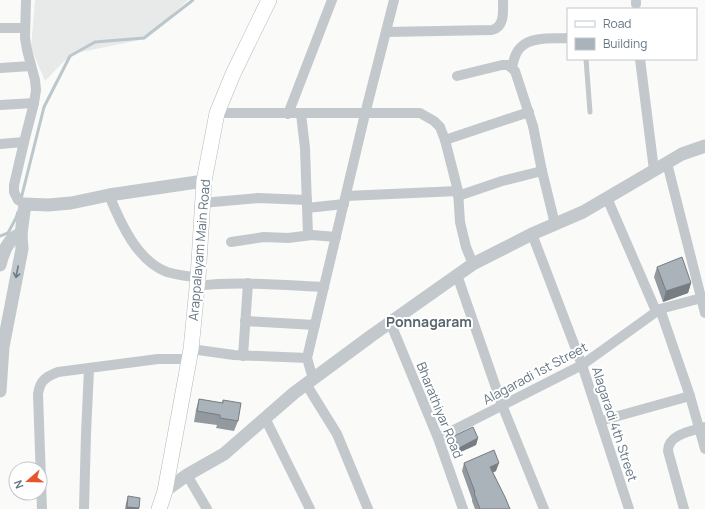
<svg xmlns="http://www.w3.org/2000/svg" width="705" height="509" font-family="Manrope,sans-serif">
  <rect width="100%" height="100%" fill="#fafaf8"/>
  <!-- built -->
  <polygon fill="#e8e9e9" points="35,0 188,0 145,39 71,54 45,81 31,48"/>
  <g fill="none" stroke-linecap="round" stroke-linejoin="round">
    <!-- stream -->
    <g stroke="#bbc7cb" stroke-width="3">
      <polyline points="21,199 44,107 70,56 95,42 144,38 193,0"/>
      <polyline points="0,236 8,233 16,218 18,212"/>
    </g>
    <defs>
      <polyline id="secondary" points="159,509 165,491 191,349 198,278 204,181 217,113 233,74 269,0"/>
    </defs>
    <!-- secondary casing -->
    <use href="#secondary" stroke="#b3babf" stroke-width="16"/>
    <!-- service -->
    <polyline stroke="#c3c8cc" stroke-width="5" points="586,59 590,112"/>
    <!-- minor -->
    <g stroke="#c3c8cc" stroke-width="10">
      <polyline points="636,0 636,4"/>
      <polyline points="0,28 25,28"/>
      <path d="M386,32L492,30C505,27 503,11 503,0"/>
      <polyline points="640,59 654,170"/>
      <path d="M512,67C514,60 515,52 521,47C532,36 554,39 568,38"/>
      <polyline points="0,68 31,66"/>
      <polyline points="457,76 502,65 508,65 515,71 533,126 542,171 555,224"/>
      <polyline points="0,105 34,103"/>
      <polyline points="217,113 420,113 434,121 440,127 445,140 458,191 460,222 466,247 473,264"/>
      <polyline points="288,114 332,0"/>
      <polyline points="301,114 305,148 308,235"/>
      <polyline points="445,140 529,112"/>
      <polyline points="0,144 24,142"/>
      <polyline points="667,163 705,313"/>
      <path d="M109,195C120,222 137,261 167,272C177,275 188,276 198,278"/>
      <polyline points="346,196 458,191"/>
      <polyline points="458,196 502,181 542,171"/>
      <polyline points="607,198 656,311"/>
      <polyline points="202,203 258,198 307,200"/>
      <polyline points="25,204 18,200 14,192 14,185 24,142 34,103 36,90 35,80 27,50 25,38 26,0"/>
      <polyline points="307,208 344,204"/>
      <polyline points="532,234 582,365 629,509"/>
      <polyline points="231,242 264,237 288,238 312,235 336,237"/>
      <polyline points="457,275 502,405 544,509"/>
      <path d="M196,286C239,281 281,285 324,287"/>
      <polyline points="660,309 690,396 705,449"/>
      <polyline points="245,321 315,325"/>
      <polyline points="390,322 438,438 463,509"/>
      <polyline points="191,349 234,355 307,358"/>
      <polyline points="243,356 248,283"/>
      <polyline points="313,379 307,358 365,114 394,0"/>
      <polyline points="306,384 337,434 368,509"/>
      <polyline points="265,418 310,509"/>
      <polyline points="600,421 690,396"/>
      <polyline points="438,438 582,365 660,309 705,297"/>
      <polyline points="187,475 207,509"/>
      <path d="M42,509L38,394C40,381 45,377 58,372L158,359H189"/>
      <polyline points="84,509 86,434 89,369"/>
      <path d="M684,509L668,451C668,434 692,431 705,427"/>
    </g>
    <!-- tertiary -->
    <g stroke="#c3c8cc" stroke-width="13">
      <path d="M0,265C3,253 8,237 21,234"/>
      <polyline points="0,391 3,347 22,249 21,234 25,204 48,205 71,203 109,195 204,181"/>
      <polyline points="165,491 187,475 224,454 294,393 371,336 473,264 532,234 583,212 682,154 705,146"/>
    </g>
    <!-- secondary -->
    <use href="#secondary" stroke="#fff" stroke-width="15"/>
  </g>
  <!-- wall -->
  <g fill="#929a9f">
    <polygon points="657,267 691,283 688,293 663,302 654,277"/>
    <polygon points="199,399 222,403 223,400 238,421 234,431 216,428 217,425 194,422 196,410"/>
    <polygon points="454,436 478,438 476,445 456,454 452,443"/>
    <polygon points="464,463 496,471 493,472 510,509 475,509 472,501 472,499 462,471"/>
    <polygon points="128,496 139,508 139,509 125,509 126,503"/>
  </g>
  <!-- shaded-wall -->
  <g fill="#777d82">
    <polygon points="691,283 688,293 663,302 666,291"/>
    <polygon points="478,438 476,445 456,454 459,448"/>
    <polygon points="499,463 496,471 488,475 490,467"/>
    <polygon points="127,507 139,508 139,509 126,509"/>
  </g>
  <!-- building -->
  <g fill="#aab3b9" stroke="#777d82">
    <polygon points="682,257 691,283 666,291 657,267"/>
    <polygon points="199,399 223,403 223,400 241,403 238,421 220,418 220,415 197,411"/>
    <polygon points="473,427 478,438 459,448 454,436"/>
    <polygon points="494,450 499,463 490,467 505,497 510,509 480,509 474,493 475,492 464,463"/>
    <polygon points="128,496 140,498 139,508 127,507"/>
  </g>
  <!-- one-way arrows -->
  <defs><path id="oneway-shaft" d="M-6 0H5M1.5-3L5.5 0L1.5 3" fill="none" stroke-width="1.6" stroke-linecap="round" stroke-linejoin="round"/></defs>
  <use stroke="#6a7a87" href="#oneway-shaft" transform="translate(17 272) rotate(101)"/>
  <g text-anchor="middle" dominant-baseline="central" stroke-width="4" stroke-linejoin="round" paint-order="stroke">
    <!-- street labels -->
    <g font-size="13" fill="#657683" stroke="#fff">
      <text transform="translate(199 250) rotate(-85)">Arappalayam Main Road</text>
      <text transform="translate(535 373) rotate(-28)">Alagaradi 1st Street</text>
      <text transform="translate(440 410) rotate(68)">Bharathiyar Road</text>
      <text transform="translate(615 424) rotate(72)">Alagaradi 4th Street</text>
    </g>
    <!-- neighbourhood labels -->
    <g font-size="14" font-weight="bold" fill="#57646e" stroke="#fff">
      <text x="429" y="321">Ponnagaram</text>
    </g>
  </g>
  <!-- legend -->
  <rect x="567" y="8" width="130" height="52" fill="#ffffff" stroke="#c1c8cd"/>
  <rect x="575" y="21" width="20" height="6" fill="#ffffff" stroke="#c1c8cd"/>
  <text x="603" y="28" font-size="12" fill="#657683">Road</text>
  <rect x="575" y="38" width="20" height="12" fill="#aab3b9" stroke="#c1c8cd"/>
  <text x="603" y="48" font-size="12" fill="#657683">Building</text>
  <!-- north arrow -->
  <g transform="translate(28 481) rotate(250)"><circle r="19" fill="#ffffff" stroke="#c1c8cd"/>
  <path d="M0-3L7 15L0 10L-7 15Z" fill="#e4572e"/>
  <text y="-6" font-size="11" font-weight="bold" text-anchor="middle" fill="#657683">N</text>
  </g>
</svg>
